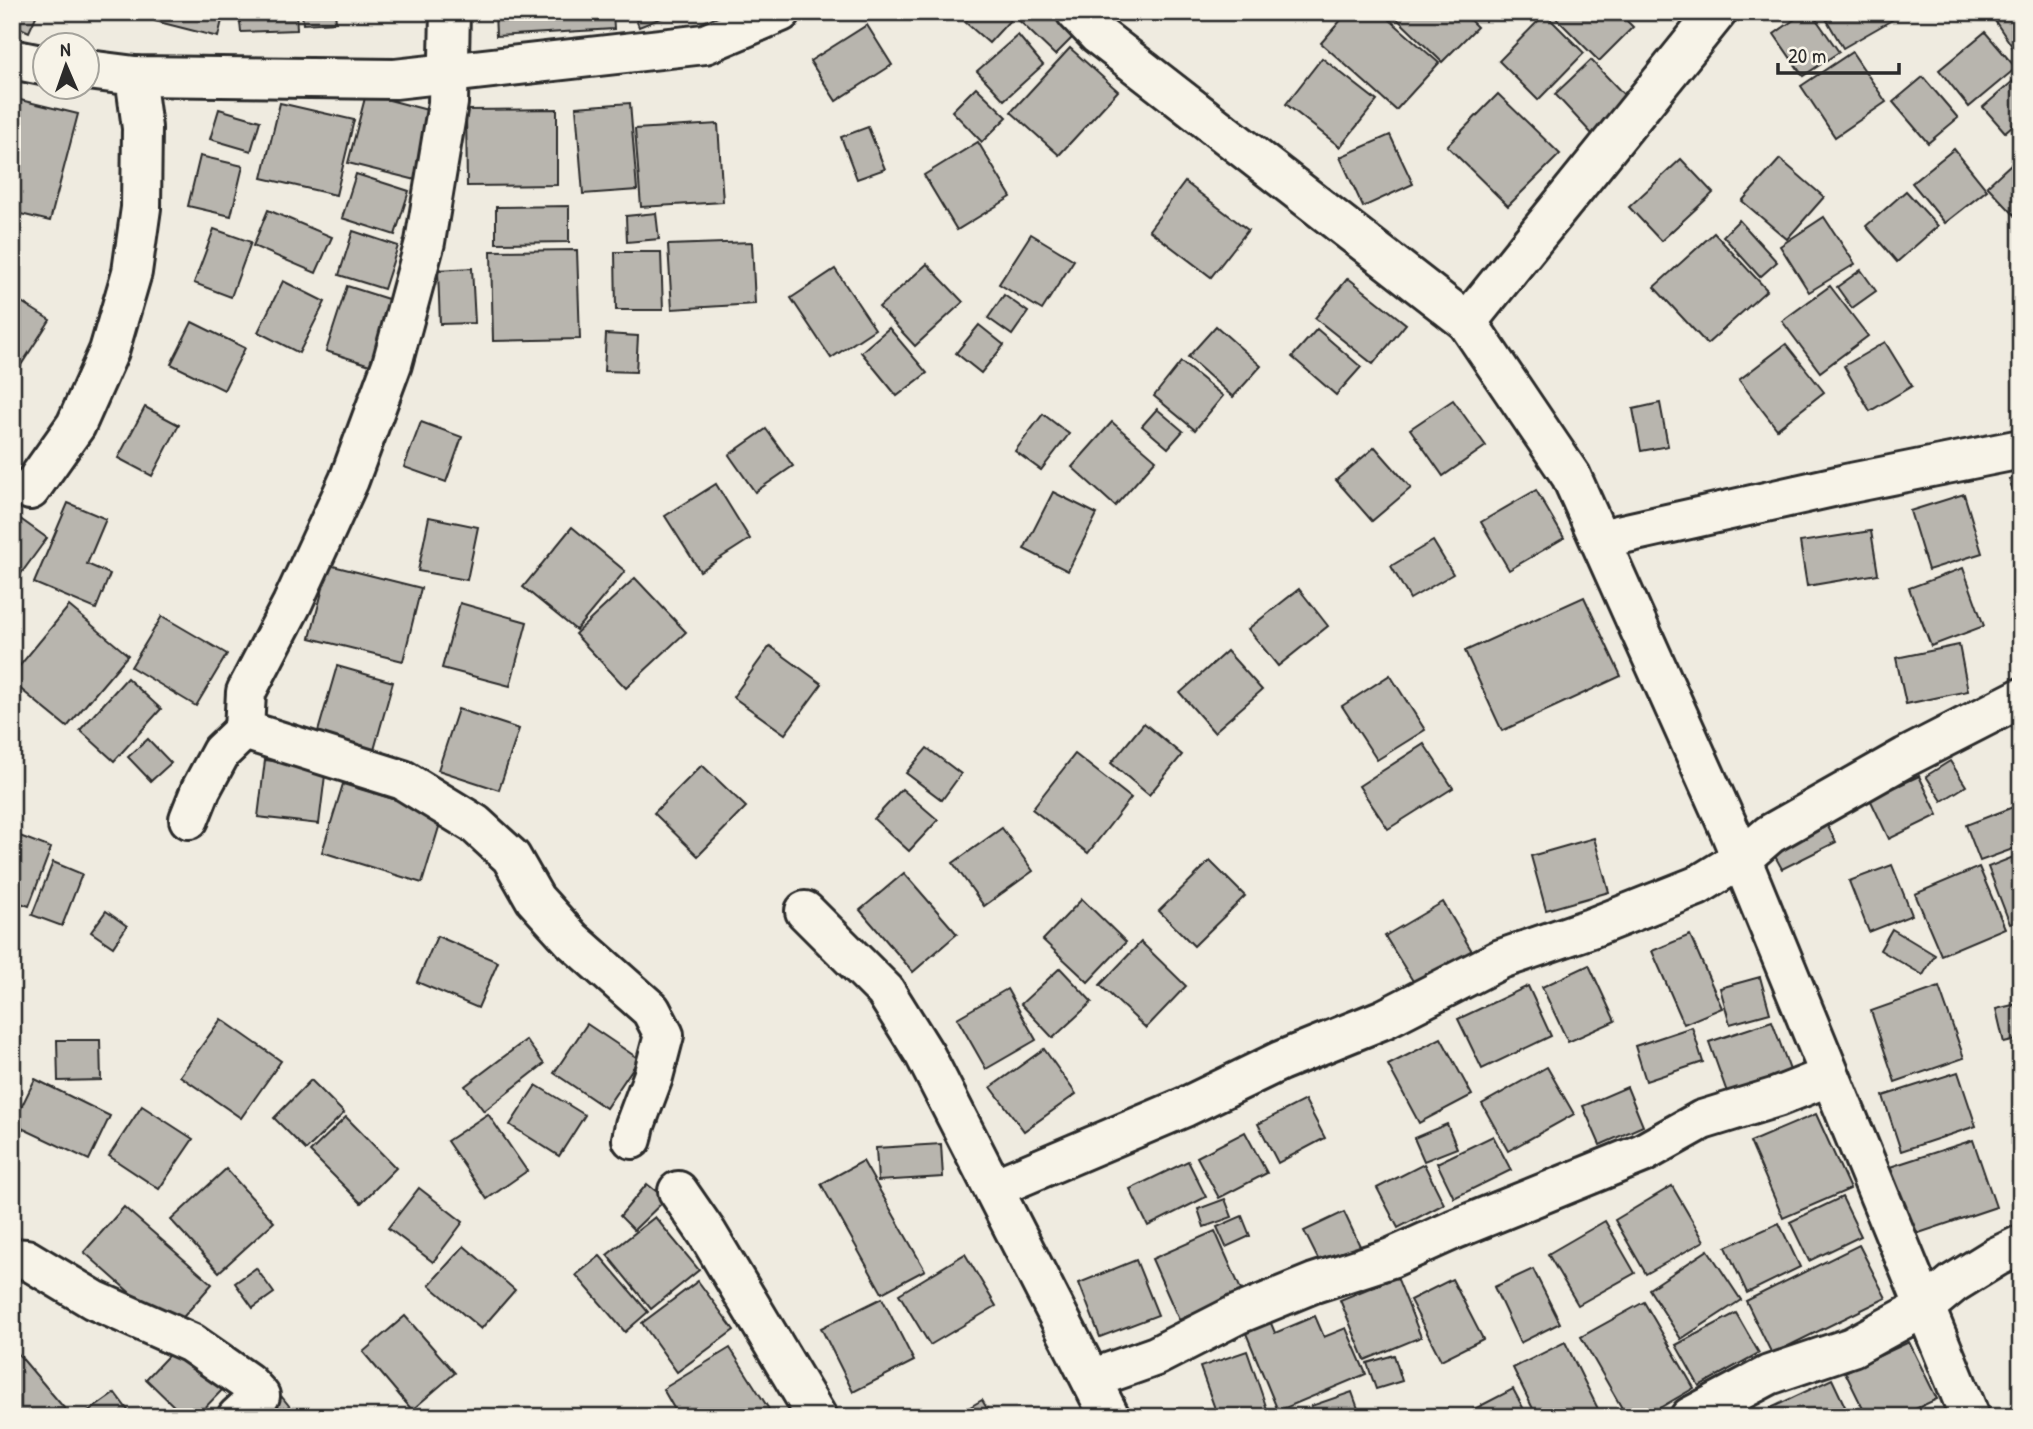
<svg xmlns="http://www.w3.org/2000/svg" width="2033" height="1429" font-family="'Patrick Hand',sans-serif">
  <rect width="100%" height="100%" fill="#efebe0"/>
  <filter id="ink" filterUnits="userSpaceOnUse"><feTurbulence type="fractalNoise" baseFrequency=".0143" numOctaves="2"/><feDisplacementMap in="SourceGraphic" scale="14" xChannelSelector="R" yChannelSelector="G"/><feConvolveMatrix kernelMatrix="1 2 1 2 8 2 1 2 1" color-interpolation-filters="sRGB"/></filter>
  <g filter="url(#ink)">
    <!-- building -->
    <g fill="#b8b5ae" stroke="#2b2b2b" stroke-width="2">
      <polygon points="12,12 38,12 29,32 12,24"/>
      <polygon points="157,12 224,12 218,37 155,21"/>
      <polygon points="239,12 296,12 297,30 241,32"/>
      <polygon points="302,12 335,12 336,22 303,24"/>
      <polygon points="495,12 613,12 614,29 496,36"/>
      <polygon points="633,12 668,12 669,15 639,27"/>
      <polygon points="974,12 1006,12 1012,18 989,43 965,22"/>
      <polygon points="1051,12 1075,35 1055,55 1011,13"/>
      <polygon points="1348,12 1381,12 1439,63 1396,110 1321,43"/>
      <polygon points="1390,12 1462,12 1477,27 1442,62"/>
      <polygon points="1556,12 1618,12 1633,27 1599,61 1553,15"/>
      <polygon points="1805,12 1811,12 1839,52 1803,76 1774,34"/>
      <polygon points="1822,12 1887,12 1892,20 1843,48"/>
      <polygon points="2002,12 2021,12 2020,58 1993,18"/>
      <polygon points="1545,14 1584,53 1538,100 1499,61"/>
      <polygon points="867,25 892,65 836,101 810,61"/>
      <polygon points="1985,32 2016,68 1969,107 1939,70"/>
      <polygon points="1018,35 1043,65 1004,100 977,71"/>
      <polygon points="1070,48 1118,91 1059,155 1011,112"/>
      <polygon points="1852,52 1886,102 1835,137 1801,86"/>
      <polygon points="1322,58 1377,101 1340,147 1286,104"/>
      <polygon points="1591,60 1629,100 1592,134 1555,94"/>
      <polygon points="1923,77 1958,118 1928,143 1893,102"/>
      <polygon points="2014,80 2021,87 2021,118 2005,132 1983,107"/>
      <polygon points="976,87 1007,117 982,142 952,111"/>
      <polygon points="366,94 439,113 420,181 348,163"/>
      <polygon points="1498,94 1560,154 1508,206 1447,146"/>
      <polygon points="12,98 78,114 50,221 12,212"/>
      <polygon points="280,103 354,120 336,195 262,178"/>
      <polygon points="630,103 637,190 583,194 576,107"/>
      <polygon points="219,109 260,121 251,151 210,139"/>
      <polygon points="557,109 557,185 467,186 466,110"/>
      <polygon points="718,124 723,202 641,207 635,129"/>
      <polygon points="868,127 885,169 857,179 841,137"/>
      <polygon points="1390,135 1413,184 1363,207 1340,157"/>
      <polygon points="978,142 1011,197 957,230 924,175"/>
      <polygon points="1954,149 1987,190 1945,223 1912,183"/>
      <polygon points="200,156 243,166 231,216 188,206"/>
      <polygon points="1681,159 1713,193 1661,241 1629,207"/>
      <polygon points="1780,159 1824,197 1787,239 1742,201"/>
      <polygon points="2011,164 2021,174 2021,222 1987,186"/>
      <polygon points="356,174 409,191 395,235 342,218"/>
      <polygon points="1185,182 1248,230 1211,277 1149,230"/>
      <polygon points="1906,191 1938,226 1897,262 1866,226"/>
      <polygon points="569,206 569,242 496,243 496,207"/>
      <polygon points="268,210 332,237 316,273 253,246"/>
      <polygon points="656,213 659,239 627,242 626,216"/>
      <polygon points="1824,217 1855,264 1809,292 1780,246"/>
      <polygon points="1739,220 1777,262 1760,277 1723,236"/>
      <polygon points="214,229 251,242 231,297 194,283"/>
      <polygon points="353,231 398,246 384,289 339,275"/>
      <polygon points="1714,233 1767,290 1707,344 1654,287"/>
      <polygon points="1031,234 1074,260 1042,310 999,284"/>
      <polygon points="752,242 755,304 672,309 668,245"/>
      <polygon points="577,250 580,339 493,341 491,251"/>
      <polygon points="615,252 661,252 663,310 616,310"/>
      <polygon points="927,264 963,302 915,346 879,307"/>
      <polygon points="472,268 475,323 440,324 438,270"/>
      <polygon points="835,269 875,329 831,358 791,298"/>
      <polygon points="1861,270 1876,291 1852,308 1837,287"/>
      <polygon points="1348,278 1406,324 1373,364 1315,318"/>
      <polygon points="283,281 325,302 299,353 258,332"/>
      <polygon points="347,286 391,300 370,365 326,351"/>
      <polygon points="1830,286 1868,336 1820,372 1782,321"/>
      <polygon points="1004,295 1028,312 1012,335 988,318"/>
      <polygon points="12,296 50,320 12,379"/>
      <polygon points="192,322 245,348 224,390 171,364"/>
      <polygon points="979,325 1004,345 981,373 956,353"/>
      <polygon points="1216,326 1261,366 1233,397 1188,357"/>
      <polygon points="889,328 927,373 897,396 861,352"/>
      <polygon points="1317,329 1361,367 1336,395 1292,357"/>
      <polygon points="606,334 638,336 636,372 604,371"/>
      <polygon points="1885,342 1912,386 1870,411 1844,366"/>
      <polygon points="1786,344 1824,392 1777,429 1739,380"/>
      <polygon points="1181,362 1223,396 1195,430 1154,396"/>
      <polygon points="1453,400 1486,446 1443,476 1410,429"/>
      <polygon points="1660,403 1668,446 1641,451 1633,409"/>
      <polygon points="145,407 179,425 152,476 118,458"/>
      <polygon points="1157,409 1183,431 1168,448 1142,426"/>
      <polygon points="1043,414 1069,434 1041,470 1015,451"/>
      <polygon points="421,422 462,437 446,482 404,467"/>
      <polygon points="1112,422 1156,460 1115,506 1072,467"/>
      <polygon points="766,429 793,466 755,492 729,455"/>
      <polygon points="1375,447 1411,488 1372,521 1336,480"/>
      <polygon points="2021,476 2021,512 2009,479"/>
      <polygon points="716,484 750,539 700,571 665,516"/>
      <polygon points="1536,490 1564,538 1509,570 1481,522"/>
      <polygon points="1053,492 1097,514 1068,571 1024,549"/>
      <polygon points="1964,494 1982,553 1928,570 1910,511"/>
      <polygon points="68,503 106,519 87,564 110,574 96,609 34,583"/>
      <polygon points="12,513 47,538 12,586"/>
      <polygon points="429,517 478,527 467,580 418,571"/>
      <polygon points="572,527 625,571 576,630 523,587"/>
      <polygon points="1871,531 1878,574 1807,586 1800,542"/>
      <polygon points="1433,541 1453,574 1410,599 1391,566"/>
      <polygon points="329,565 421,588 403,661 310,638"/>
      <polygon points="1963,568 1984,626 1931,646 1909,588"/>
      <polygon points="635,578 686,632 626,688 575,634"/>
      <polygon points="1299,589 1328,626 1278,666 1248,629"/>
      <polygon points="1584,597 1621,676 1502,731 1465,651"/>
      <polygon points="460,603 527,622 510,686 442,668"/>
      <polygon points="69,606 128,655 67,727 12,682 12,675"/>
      <polygon points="2021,615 2021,661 2017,662 2011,617"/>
      <polygon points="162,616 227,654 196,706 131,667"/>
      <polygon points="1959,645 1968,691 1906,704 1896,658"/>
      <polygon points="770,646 822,684 785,734 733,697"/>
      <polygon points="1227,651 1262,690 1214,732 1180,693"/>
      <polygon points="337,666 393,682 374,750 317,735"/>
      <polygon points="1390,675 1425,730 1377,760 1342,706"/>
      <polygon points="127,678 161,709 114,761 80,730"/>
      <polygon points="458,709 519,729 499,790 438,770"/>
      <polygon points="1144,723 1182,755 1149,795 1111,763"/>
      <polygon points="148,739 171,763 151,781 128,757"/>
      <polygon points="1424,744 1453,788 1388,829 1359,786"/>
      <polygon points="927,748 961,774 942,800 906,773"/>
      <polygon points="1075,754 1131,798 1088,853 1032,809"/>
      <polygon points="265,760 326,767 319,824 258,817"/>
      <polygon points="1950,761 1966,786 1942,801 1926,776"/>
      <polygon points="702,765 746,807 698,856 654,813"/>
      <polygon points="1919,776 1938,815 1889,839 1870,799"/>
      <polygon points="343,784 443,814 422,883 322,852"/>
      <polygon points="902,789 938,820 909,851 874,819"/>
      <polygon points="2021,804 2021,846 1980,861 1966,825"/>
      <polygon points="1825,821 1836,842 1782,869 1770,847"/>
      <polygon points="1002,828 1033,871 984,906 953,863"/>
      <polygon points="12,833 51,848 29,906 12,900"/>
      <polygon points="1594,838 1609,892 1546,910 1531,856"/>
      <polygon points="2021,854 2021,920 2010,924 1988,867"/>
      <polygon points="1210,861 1245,896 1194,946 1159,911"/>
      <polygon points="53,862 82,874 62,926 32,915"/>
      <polygon points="1892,865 1912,915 1869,932 1849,881"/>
      <polygon points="1979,867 2005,928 1941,955 1915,894"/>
      <polygon points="904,873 957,934 913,972 860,910"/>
      <polygon points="1082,899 1126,942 1088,982 1043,940"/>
      <polygon points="1443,902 1473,953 1416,986 1385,936"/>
      <polygon points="106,911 127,926 113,947 91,932"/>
      <polygon points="1892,929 1935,955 1923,975 1880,950"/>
      <polygon points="1690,935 1722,1008 1684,1024 1652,951"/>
      <polygon points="437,936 498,962 478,1008 417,982"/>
      <polygon points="1141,942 1186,986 1146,1028 1100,985"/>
      <polygon points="1589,965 1615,1021 1568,1042 1542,987"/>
      <polygon points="1060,968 1092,1002 1053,1038 1021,1004"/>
      <polygon points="1760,977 1770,1013 1730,1024 1720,988"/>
      <polygon points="1528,986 1551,1036 1482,1069 1458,1019"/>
      <polygon points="1939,987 1964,1058 1895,1082 1871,1011"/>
      <polygon points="1007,989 1036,1040 986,1069 957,1018"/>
      <polygon points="2021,1003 2021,1039 2004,1043 1996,1009"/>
      <polygon points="221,1019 281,1061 241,1118 180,1076"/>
      <polygon points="1772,1021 1791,1073 1728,1095 1709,1042"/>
      <polygon points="587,1024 639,1059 606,1108 554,1073"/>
      <polygon points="1692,1027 1703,1062 1646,1081 1635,1046"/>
      <polygon points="1441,1038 1472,1095 1419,1123 1388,1065"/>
      <polygon points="57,1040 100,1040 101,1080 58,1081"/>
      <polygon points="526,1040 544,1064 484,1111 465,1086"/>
      <polygon points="1044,1049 1076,1094 1024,1131 991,1087"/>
      <polygon points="1547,1067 1574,1114 1508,1151 1482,1104"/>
      <polygon points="1958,1072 1976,1126 1901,1151 1883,1096"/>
      <polygon points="35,1079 110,1116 89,1160 13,1124"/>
      <polygon points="311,1080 344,1113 306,1150 274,1118"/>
      <polygon points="536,1085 585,1115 559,1156 510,1125"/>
      <polygon points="1627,1087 1643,1126 1600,1145 1583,1106"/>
      <polygon points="1305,1100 1325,1138 1278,1163 1258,1124"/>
      <polygon points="142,1106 193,1139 159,1189 109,1156"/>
      <polygon points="488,1114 527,1171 487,1199 447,1141"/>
      <polygon points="1816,1114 1850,1189 1783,1218 1750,1142"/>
      <polygon points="346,1117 396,1168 361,1203 310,1152"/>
      <polygon points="1447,1124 1457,1148 1424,1161 1414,1138"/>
      <polygon points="1245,1132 1267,1173 1219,1198 1197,1157"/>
      <polygon points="1493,1136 1511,1170 1454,1198 1437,1163"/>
      <polygon points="1973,1140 1996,1207 1913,1235 1890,1167"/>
      <polygon points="941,1144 943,1177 878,1181 876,1148"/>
      <polygon points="863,1161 925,1270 882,1293 821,1184"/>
      <polygon points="1188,1161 1206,1197 1148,1226 1130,1189"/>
      <polygon points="1424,1164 1444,1204 1398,1228 1377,1188"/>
      <polygon points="226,1169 274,1222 219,1272 171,1220"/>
      <polygon points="647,1184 666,1199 634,1230 620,1216"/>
      <polygon points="1672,1186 1704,1241 1646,1274 1615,1220"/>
      <polygon points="419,1188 463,1222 433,1262 388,1228"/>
      <polygon points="1842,1197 1861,1236 1809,1261 1790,1222"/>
      <polygon points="1225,1199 1232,1217 1204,1227 1198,1209"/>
      <polygon points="124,1207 212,1284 172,1330 84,1252"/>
      <polygon points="1344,1212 1361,1248 1322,1267 1304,1231"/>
      <polygon points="1242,1216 1250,1236 1226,1247 1217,1227"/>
      <polygon points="655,1217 699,1270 651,1309 607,1255"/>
      <polygon points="1605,1221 1635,1273 1578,1305 1548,1254"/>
      <polygon points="1779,1223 1800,1267 1747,1293 1726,1247"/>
      <polygon points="1215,1231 1242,1292 1179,1320 1152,1259"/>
      <polygon points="1859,1245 1886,1298 1772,1354 1746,1301"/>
      <polygon points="464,1246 515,1290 481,1329 429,1285"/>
      <polygon points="1708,1250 1741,1300 1681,1339 1649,1289"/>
      <polygon points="965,1254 996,1306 930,1345 899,1294"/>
      <polygon points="600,1256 648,1312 625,1332 576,1275"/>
      <polygon points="1136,1260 1158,1315 1100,1337 1079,1283"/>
      <polygon points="256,1268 274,1293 253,1308 235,1283"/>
      <polygon points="1533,1269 1560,1323 1520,1343 1494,1287"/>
      <polygon points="1397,1277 1421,1337 1365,1360 1340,1300"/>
      <polygon points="1452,1279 1483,1339 1441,1360 1410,1300"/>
      <polygon points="698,1281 734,1330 677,1372 642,1323"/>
      <polygon points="882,1298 914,1361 853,1392 821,1328"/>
      <polygon points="1644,1302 1694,1388 1644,1417 1627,1417 1581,1337"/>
      <polygon points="1736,1313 1759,1353 1699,1386 1676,1345"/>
      <polygon points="405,1316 455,1373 412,1410 363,1352"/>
      <polygon points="1268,1316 1275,1333 1315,1316 1324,1337 1346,1328 1366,1374 1278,1411 1243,1326"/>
      <polygon points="1565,1342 1602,1417 1537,1417 1513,1368"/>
      <polygon points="1909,1342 1937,1399 1898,1417 1867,1417 1845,1372"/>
      <polygon points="180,1343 225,1387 196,1417 185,1417 146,1379"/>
      <polygon points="730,1348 772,1414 768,1417 679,1417 663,1389"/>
      <polygon points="14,1349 70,1415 68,1417 12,1417 12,1351"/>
      <polygon points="1247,1351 1267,1409 1243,1417 1218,1417 1200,1367"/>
      <polygon points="1394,1355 1402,1381 1376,1389 1367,1363"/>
      <polygon points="1832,1379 1850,1417 1776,1417 1771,1408"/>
      <polygon points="1513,1389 1528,1417 1459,1417"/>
      <polygon points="1352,1392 1361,1417 1315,1417 1311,1406"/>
      <polygon points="115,1393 133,1417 81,1417"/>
      <polygon points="282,1397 298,1417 258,1417"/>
      <polygon points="982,1400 992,1417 953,1417"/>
    </g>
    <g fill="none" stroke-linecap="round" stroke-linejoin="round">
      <defs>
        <g id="street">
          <polyline points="450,12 448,103 425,242 392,364 349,480 292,604 246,692 244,730 403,780 475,824 511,857 535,899 572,940 651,1010 664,1035 653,1077 635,1125 632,1139"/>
          <polyline points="1076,12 1098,35 1467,322 1571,476 1730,831 1970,1417"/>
          <polyline points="12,59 46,66"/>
          <polyline points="88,70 135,76 395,79 705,44 781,12"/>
          <polyline points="1467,322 1717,12"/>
          <polyline points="30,490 76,425 109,351 132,272 141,208 142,128 135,76"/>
          <polyline points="1600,539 1846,484 2021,449"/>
          <polyline points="189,819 201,789 221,752 244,730"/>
          <polyline points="805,911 885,991 925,1055 1110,1417"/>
          <polyline points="994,1188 1185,1107 1280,1061 1384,1019 1501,959 1591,928 1697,886 1741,859 1770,834 1906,757 2021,698"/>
          <polyline points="678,1191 707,1233 817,1417"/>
          <polyline points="12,1258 26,1259 94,1300 191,1343 247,1382 260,1396 237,1417"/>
          <polyline points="1091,1379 1156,1356 1236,1315 1314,1283 1391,1258 1453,1230 1643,1153 1702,1120 1777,1097 1830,1076"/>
          <polyline points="1690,1417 1769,1375 1852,1347 1925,1307 1954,1283 1996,1257 2021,1245"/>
        </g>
      </defs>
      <!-- street casing -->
      <use href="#street" stroke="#2b2b2b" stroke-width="44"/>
      <!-- street -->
      <use href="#street" stroke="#f7f3e8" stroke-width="38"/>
    </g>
  </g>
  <!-- margin -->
  <rect width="2033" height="1429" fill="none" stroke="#f7f3e8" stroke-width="42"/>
  <rect x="21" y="21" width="1991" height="1387" fill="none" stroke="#2b2b2b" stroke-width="2.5" filter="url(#ink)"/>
  <!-- north arrow -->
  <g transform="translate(66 66) rotate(358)"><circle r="33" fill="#f7f3e8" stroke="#a5a39c" stroke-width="2"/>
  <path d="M0-5L12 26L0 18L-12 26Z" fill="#2b2b2b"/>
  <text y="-10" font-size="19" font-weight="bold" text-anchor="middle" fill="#2b2b2b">N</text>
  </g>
  <!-- scale -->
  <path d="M1778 63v10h121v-10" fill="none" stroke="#2b2b2b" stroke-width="3.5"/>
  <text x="1788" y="63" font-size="21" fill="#2b2b2b" stroke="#f7f3e8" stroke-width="5" paint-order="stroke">20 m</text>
</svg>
